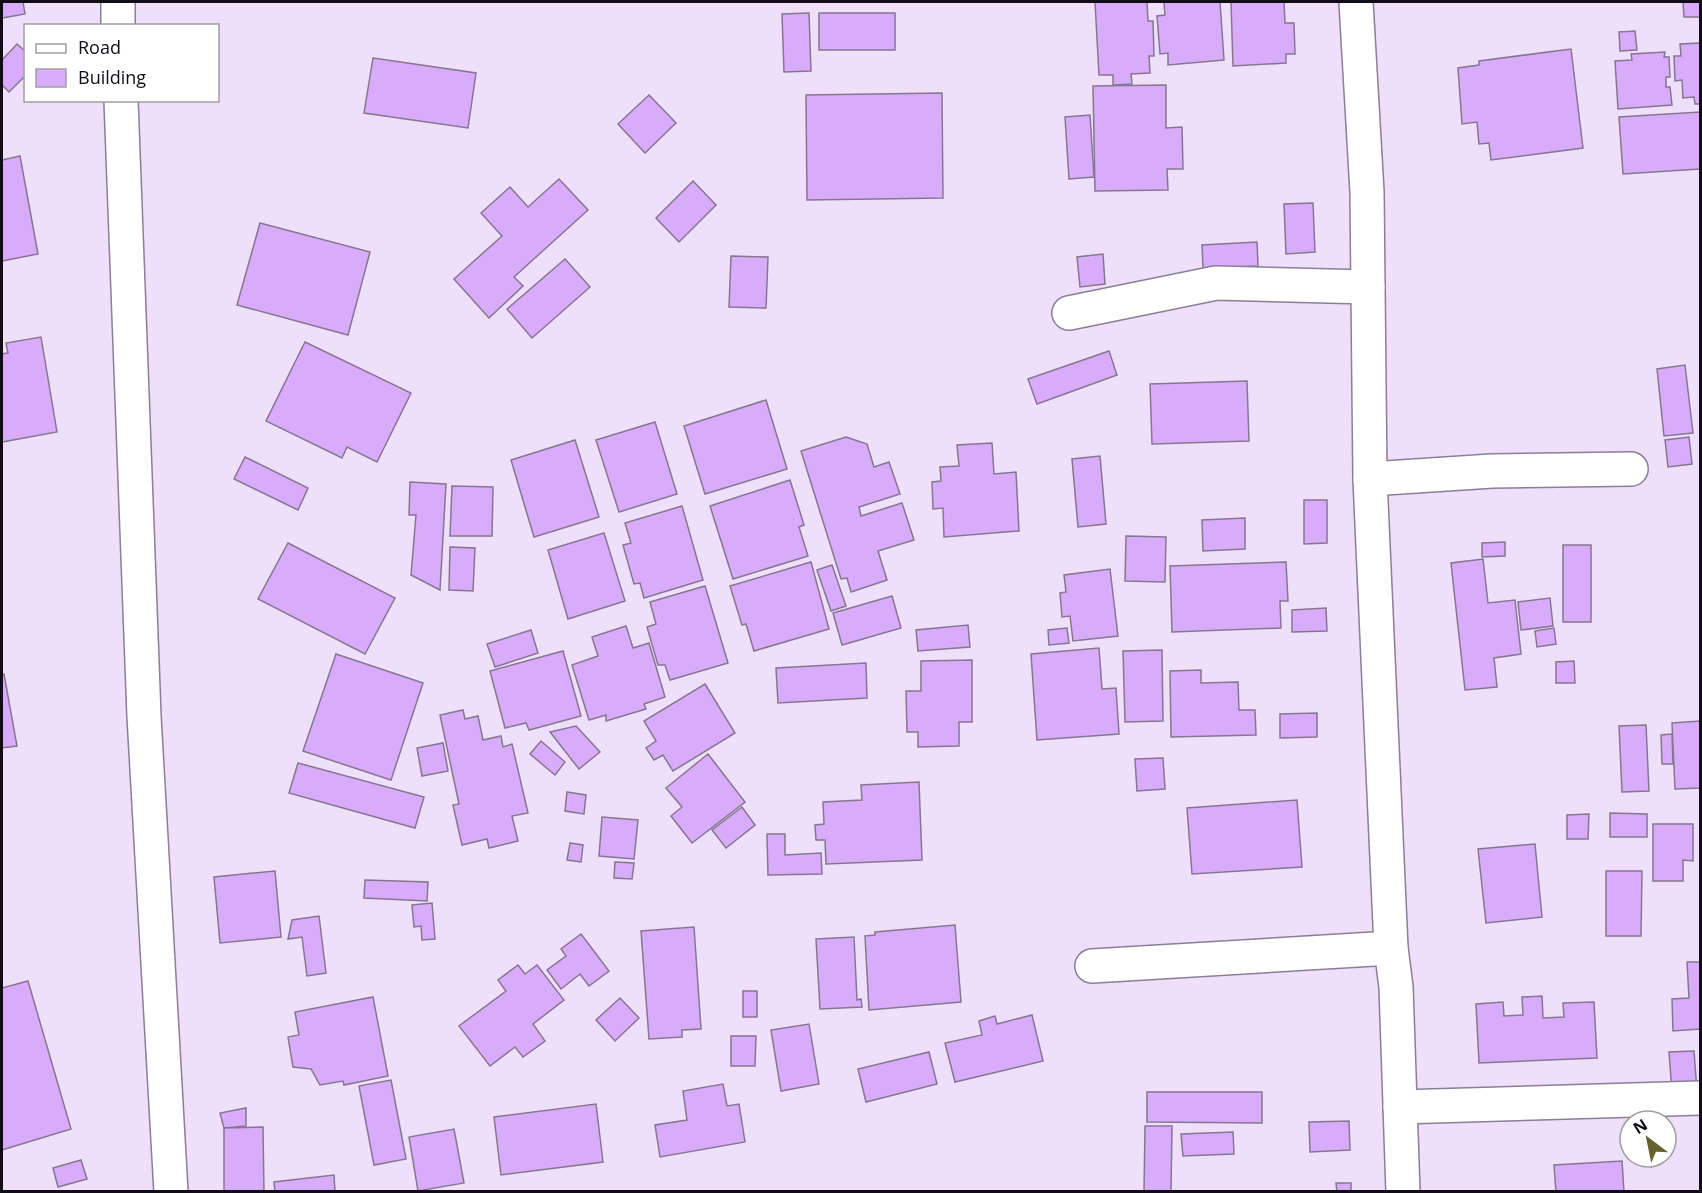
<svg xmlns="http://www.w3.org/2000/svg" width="1702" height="1193" font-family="'Open Sans',sans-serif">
  <rect width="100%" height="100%" fill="#efdffb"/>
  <!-- building -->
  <g fill="#d9acfb" stroke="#857790" stroke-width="1.5">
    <polygon points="2,2 23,2 25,14 2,18"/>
    <polygon points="1095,2 1147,2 1148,21 1153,21 1154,56 1149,56 1150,73 1131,74 1132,84 1113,85 1113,75 1099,75"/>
    <polygon points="1164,2 1220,2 1224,60 1168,65 1168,53 1160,54 1157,16 1165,15"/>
    <polygon points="1231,2 1284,2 1285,23 1294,23 1295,54 1286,54 1286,63 1233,66"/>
    <polygon points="1683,2 1700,2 1700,17 1684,17"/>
    <polygon points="809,13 811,71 784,72 782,14"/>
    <rect x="819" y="13" width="76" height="37"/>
    <polygon points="1635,31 1637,50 1620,51 1619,32"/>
    <polygon points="1700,43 1700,104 1695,104 1694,97 1683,98 1682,80 1675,81 1674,56 1681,56 1680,44"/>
    <polygon points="17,44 26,52 26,75 9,92 2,85 2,60"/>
    <polygon points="1571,49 1583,148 1491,160 1489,143 1479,144 1477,122 1462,124 1458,68 1479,65 1479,61"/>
    <polygon points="1665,52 1664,57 1669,57 1670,77 1666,77 1666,87 1670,87 1672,105 1618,109 1615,61 1632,60 1631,54"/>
    <polygon points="373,58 476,73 468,128 364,113"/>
    <polygon points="1166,85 1166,128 1182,127 1183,169 1167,169 1168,190 1095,191 1093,86"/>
    <polygon points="942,93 943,198 807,200 806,95"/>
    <polygon points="649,95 676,123 645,153 618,124"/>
    <polygon points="1700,112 1700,169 1623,174 1619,117"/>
    <polygon points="1090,115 1094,177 1069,179 1065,117"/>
    <polygon points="20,156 38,254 2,261 2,160"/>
    <polygon points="559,179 588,210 514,277 523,286 489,318 454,279 502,236 481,213 510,187 528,207"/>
    <polygon points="693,181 716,205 679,242 656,218"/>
    <polygon points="1313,203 1315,252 1286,254 1284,204"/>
    <polygon points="260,223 370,252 348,335 237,305"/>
    <polygon points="1257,242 1258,266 1203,268 1202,245"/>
    <polygon points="1103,254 1105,284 1080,287 1077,257"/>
    <polygon points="731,256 768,257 766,308 729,307"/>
    <polygon points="565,259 590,287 532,338 507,309"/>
    <polygon points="41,337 57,432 2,442 2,354 8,353 6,343"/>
    <polygon points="305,342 411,393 377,462 347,447 342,458 266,421"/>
    <polygon points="1109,351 1117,375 1037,404 1028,379"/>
    <polygon points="1685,365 1693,433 1664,436 1657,369"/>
    <polygon points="1247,381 1249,441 1152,444 1150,384"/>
    <polygon points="766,400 787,469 705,494 684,426"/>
    <polygon points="655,422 677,494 619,512 596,440"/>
    <polygon points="846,437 867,444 874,467 889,462 900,494 859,507 861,516 902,503 914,540 878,551 887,580 851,592 847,578 841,579 801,451"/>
    <polygon points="1689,437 1692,464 1668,467 1665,440"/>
    <polygon points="575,440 599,517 534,537 511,460"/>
    <polygon points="992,443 994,474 1016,472 1019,531 944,537 943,508 933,509 932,482 941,481 940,467 959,466 957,445"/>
    <polygon points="1100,456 1106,524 1078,527 1072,459"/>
    <polygon points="245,457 308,488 298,510 234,479"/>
    <polygon points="790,480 804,525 799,527 808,556 733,579 710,506"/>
    <polygon points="410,482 446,484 440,590 411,575 416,515 409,515"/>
    <polygon points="452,486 493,487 492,536 450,536"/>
    <polygon points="1304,500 1327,500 1327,543 1304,544"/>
    <polygon points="682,506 703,580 644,598 640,583 634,584 623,545 631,543 625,523"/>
    <polygon points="1245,518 1245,549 1203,551 1202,520"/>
    <polygon points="604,533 625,601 568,619 548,550"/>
    <polygon points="1126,536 1166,537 1165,582 1125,581"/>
    <polygon points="1505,542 1505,556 1482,557 1482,543"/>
    <polygon points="288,543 395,598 365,654 258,599"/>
    <rect x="1563" y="545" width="28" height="77"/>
    <polygon points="450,547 475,548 473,591 449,590"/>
    <polygon points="1483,559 1488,603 1515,600 1521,654 1494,658 1497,687 1465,690 1451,563"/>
    <polygon points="811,562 829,629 754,651 746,624 742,625 730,586"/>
    <polygon points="1286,562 1288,601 1280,601 1281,628 1172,632 1170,566"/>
    <polygon points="832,565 846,606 831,611 817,570"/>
    <polygon points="1110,569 1118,636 1073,641 1070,616 1062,617 1060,593 1066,592 1064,575"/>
    <polygon points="705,586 728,663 670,680 665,665 658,665 647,627 656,624 650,602"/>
    <polygon points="892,596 901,628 842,645 833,613"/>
    <polygon points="1550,598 1553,626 1521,630 1518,602"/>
    <polygon points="1326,608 1327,631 1292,632 1292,610"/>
    <polygon points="968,625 970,647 918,651 916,630"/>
    <polygon points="626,626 633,648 649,643 665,697 644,704 646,709 606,721 606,715 589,720 572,665 598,656 592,637"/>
    <polygon points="1067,628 1069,643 1049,645 1048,630"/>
    <polygon points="1554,628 1556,644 1537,647 1535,631"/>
    <polygon points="531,630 538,653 495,667 487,644"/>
    <polygon points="1099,648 1102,689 1116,688 1119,734 1037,740 1031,654"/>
    <polygon points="1162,650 1163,721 1125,722 1123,651"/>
    <polygon points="563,651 581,716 529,730 526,723 505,728 490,671"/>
    <polygon points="336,654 423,683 391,780 303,751"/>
    <polygon points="972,660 972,722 959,722 959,746 918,747 918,732 907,732 906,691 921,691 921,661"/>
    <polygon points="1574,661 1575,683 1556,683 1556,662"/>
    <polygon points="866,663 867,698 778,703 776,668"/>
    <polygon points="1201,670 1201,683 1238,682 1239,710 1255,710 1256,735 1171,737 1170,671"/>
    <polygon points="4,674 17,746 2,748 2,675"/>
    <polygon points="705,684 735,733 673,771 663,755 654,760 646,748 656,741 644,721"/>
    <polygon points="463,710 465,719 478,716 483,740 501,736 503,747 512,744 528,813 512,816 518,841 489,848 487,839 462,845 453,805 459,804 440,715"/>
    <polygon points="1317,713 1317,737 1280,738 1280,714"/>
    <polygon points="1700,721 1700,788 1675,789 1672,723"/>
    <polygon points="1646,725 1649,791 1622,792 1619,726"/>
    <polygon points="576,726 600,752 579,769 550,732"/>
    <polygon points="1672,734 1673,764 1662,764 1661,735"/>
    <polygon points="541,741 565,762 555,775 530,754"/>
    <polygon points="443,743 448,771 422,776 417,748"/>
    <polygon points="708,754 745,802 692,843 671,816 682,807 666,788"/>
    <polygon points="1163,758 1165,789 1137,791 1135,759"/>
    <polygon points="298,763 424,797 415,828 289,793"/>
    <polygon points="919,782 922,860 826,864 825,840 816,840 815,825 824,824 823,802 862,800 861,785"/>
    <polygon points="567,792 586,795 584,814 565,811"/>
    <polygon points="1297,800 1302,867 1192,874 1187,808"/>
    <polygon points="742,807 755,825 726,848 712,830"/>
    <polygon points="1610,813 1647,814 1647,837 1610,837"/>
    <polygon points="1589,814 1588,839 1567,839 1567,815"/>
    <polygon points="602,817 638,820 634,859 599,856"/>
    <polygon points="1653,824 1693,824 1693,861 1683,860 1683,881 1653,881"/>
    <polygon points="767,834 785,834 785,855 821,853 822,874 768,875"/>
    <polygon points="570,843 583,845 581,862 567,860"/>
    <polygon points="1535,844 1542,917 1486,923 1478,849"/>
    <polygon points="615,862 634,863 632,879 614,878"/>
    <polygon points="275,871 281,937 220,943 214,877"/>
    <polygon points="1606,871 1642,871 1641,936 1606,936"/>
    <polygon points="365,880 428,882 427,901 364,898"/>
    <polygon points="432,903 435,939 422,940 421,926 414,927 412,905"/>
    <polygon points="319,916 326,973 307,976 302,937 288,939 292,920"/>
    <polygon points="955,925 961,1002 869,1010 865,936 875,935 875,932"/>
    <polygon points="694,927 701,1029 682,1030 682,1037 649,1039 641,931"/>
    <polygon points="581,934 609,971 589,986 580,974 561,989 547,970 566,956 561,949"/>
    <polygon points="854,937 857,1000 861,999 862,1007 820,1009 816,939"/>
    <polygon points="1687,962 1700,962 1700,1029 1673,1031 1672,999 1689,998"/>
    <polygon points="518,965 525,974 537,965 564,1000 533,1024 545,1041 523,1057 515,1047 490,1066 459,1026 506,991 498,980"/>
    <polygon points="28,981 71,1129 2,1150 2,988"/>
    <rect x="743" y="991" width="14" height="26"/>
    <polygon points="1542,996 1543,1018 1564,1017 1563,1003 1594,1002 1597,1058 1479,1063 1476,1004 1503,1002 1504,1016 1523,1015 1522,997"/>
    <polygon points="373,997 388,1076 344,1085 343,1081 320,1085 311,1069 293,1067 288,1037 299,1035 295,1012"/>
    <polygon points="620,998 639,1018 615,1041 596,1020"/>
    <polygon points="1032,1015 1043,1061 955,1082 945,1043 982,1035 979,1021 995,1016 997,1024"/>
    <polygon points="809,1024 819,1084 781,1091 771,1030"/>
    <polygon points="731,1036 756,1036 755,1066 731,1066"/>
    <polygon points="1694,1051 1697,1091 1672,1093 1669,1052"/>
    <polygon points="929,1052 937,1084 866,1102 858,1069"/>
    <polygon points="391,1080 406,1159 374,1165 359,1086"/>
    <polygon points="723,1084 727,1106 739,1104 745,1142 660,1157 655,1125 687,1120 683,1091"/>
    <polygon points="1147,1092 1262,1092 1262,1123 1147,1122"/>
    <polygon points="596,1104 603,1162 501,1175 494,1117"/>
    <polygon points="246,1108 246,1126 224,1128 220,1113"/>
    <polygon points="1349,1121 1350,1150 1310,1152 1309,1122"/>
    <polygon points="1145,1126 1172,1126 1171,1192 1144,1192"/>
    <polygon points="263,1127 264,1192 224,1192 224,1128"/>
    <polygon points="454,1129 464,1183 418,1191 409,1137"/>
    <polygon points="1233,1132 1234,1154 1183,1156 1181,1134"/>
    <polygon points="81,1160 87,1179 58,1187 53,1168"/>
    <polygon points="1622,1161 1624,1192 1556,1192 1554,1165"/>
    <polygon points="334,1175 335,1192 275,1192 274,1182"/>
    <polygon points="1336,1183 1351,1183 1351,1192 1337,1192"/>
  </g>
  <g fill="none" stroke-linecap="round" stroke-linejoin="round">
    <defs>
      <g id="minor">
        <polyline points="118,2 118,26"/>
        <polyline points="1356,2 1367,192 1370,479 1391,948 1396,987 1403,1192"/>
        <polyline points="121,100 144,716 171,1192"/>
        <polyline points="1069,313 1216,283 1368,287"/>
        <polyline points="1370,479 1492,471 1631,469"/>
        <polyline points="1092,966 1391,948"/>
        <polyline points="1400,1107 1700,1098"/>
      </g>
    </defs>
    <!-- minor casing -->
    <use href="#minor" stroke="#8b7e96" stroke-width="36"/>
    <!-- minor -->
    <use href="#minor" stroke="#fff" stroke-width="33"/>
  </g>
  <!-- border -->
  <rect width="1702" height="1193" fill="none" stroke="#110c15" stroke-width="6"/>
  <!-- legend -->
  <rect x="24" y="24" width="195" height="78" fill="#ffffff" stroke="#a09ea1" stroke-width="1.5"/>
  <rect x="36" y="44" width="30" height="9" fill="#ffffff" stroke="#a09ea1" stroke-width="1.5"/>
  <text x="78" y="54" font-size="18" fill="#110c15">Road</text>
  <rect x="36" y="69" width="30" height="18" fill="#d9acfb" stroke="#a09ea1" stroke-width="1.5"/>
  <text x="78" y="84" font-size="18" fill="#110c15">Building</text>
  <!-- north arrow -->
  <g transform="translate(1648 1139) rotate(328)"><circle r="28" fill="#ffffff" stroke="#a09ea1" stroke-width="1.5"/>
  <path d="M0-4.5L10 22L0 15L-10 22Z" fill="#69612d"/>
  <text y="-9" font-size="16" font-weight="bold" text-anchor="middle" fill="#110c15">N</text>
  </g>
</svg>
